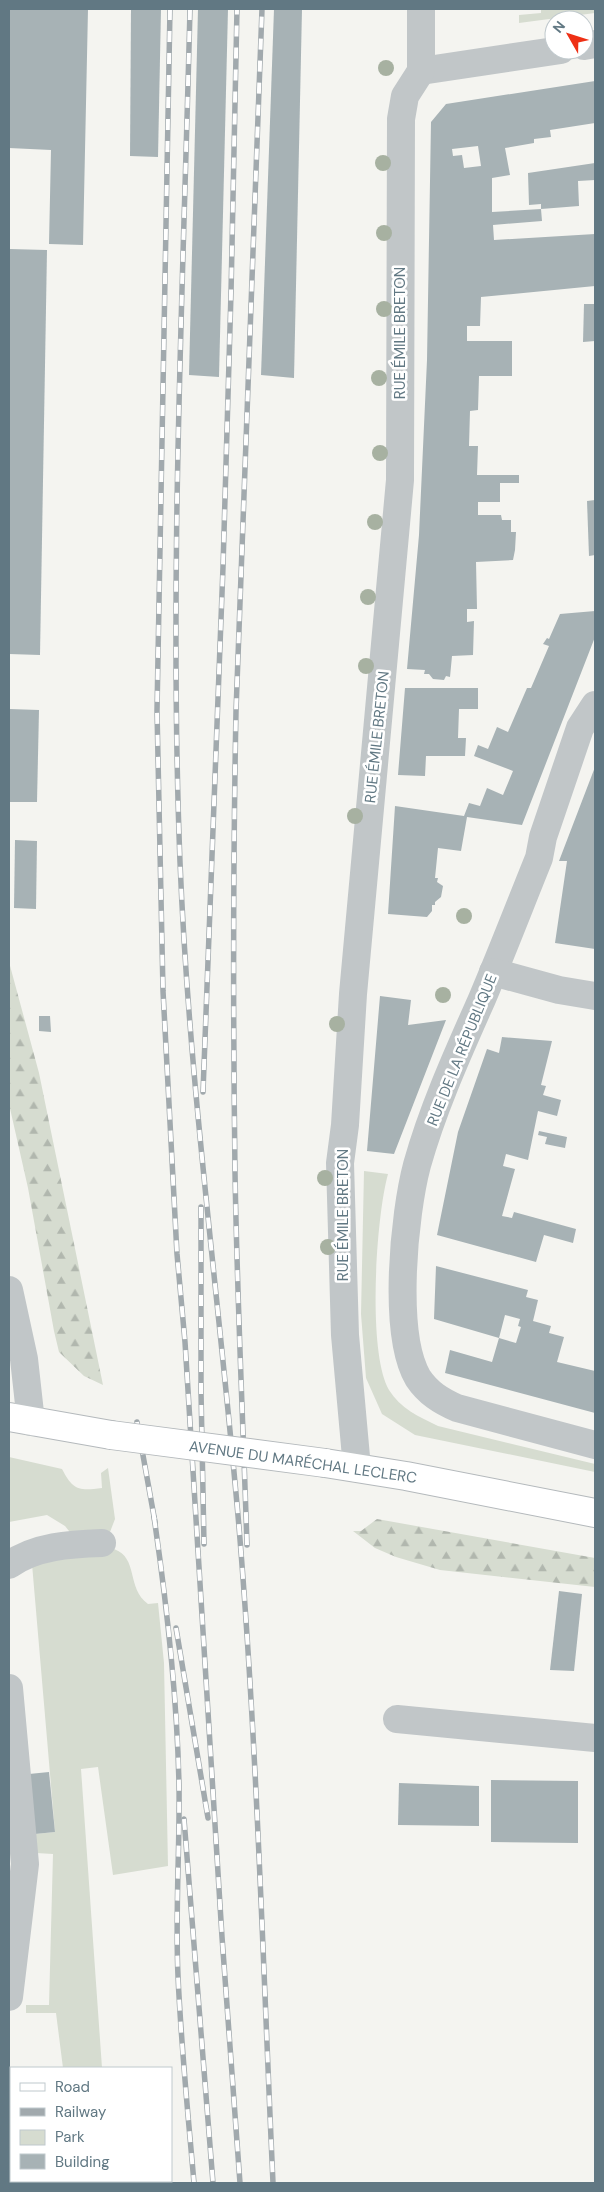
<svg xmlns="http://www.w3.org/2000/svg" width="604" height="2192" font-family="'DM Sans',sans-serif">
  <defs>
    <pattern id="forest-firs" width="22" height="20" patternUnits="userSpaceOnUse" patternTransform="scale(1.25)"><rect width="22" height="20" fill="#d6dcd0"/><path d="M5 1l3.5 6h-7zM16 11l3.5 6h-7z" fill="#b1b7ae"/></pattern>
  </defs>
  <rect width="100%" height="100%" fill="#f4f4f0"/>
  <!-- green -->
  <g fill="#d6dcd0">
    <polygon points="541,9 595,9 595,13 519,23 519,15 541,13"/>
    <path d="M364,1171L388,1174C376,1217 367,1352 389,1390C400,1408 419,1417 438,1426L595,1464V1472L415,1435L382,1414L366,1378L361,1314Z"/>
    <path d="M9,1457L62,1469C73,1490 78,1491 102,1488L101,1473L108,1468L115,1519L110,1532L92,1536H73L65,1526L47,1515L9,1522Z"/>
    <path d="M114,1549C139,1558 126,1588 148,1604L158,1603L164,1663L168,1866L113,1875L98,1767L81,1769L102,2068H63L56,2013H26V2005H49L53,1854L36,1853L35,1834L55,1832L32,1564Z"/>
  </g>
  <!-- forest -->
  <g fill="url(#forest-firs)">
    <polygon points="9,962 39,1073 103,1385 84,1376 59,1352 54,1331 28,1188 9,1104"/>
    <polygon points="377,1519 595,1558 595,1587 440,1570 396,1557 375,1548 353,1531 361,1531"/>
  </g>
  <!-- building -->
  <g fill="#a7b2b5" fill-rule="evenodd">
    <polygon points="9,9 88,9 83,245 49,244 51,150 9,148"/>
    <polygon points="131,9 161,9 158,157 130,156"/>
    <polygon points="198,9 228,9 219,377 189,375"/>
    <polygon points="274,9 302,9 294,378 261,375"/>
    <path d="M595,81V123L550,130L551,137L534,139V143L505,148L510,175L492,178V212L541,209L542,221L493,225L494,240L595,234V286L481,297L480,326H467V341H512V376H479L478,410L470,411L469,446H478L477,475H519V483H500V502H478V515H501L502,520H511V532H516L515,550L513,560L476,562L477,609H467V622L474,621L473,655L452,656L450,677L446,676L444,680L433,679L429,674H424L425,670L407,669L419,535L427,360L431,122L446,104ZM478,146L481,166L464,168L462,155L453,156L452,149Z"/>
    <polygon points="595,163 595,180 578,181 579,206 541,209 541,204 529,205 528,173"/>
    <polygon points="9,249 47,250 40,655 9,654"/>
    <polygon points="584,304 595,304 595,341 583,342"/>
    <polygon points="595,500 595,555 589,556 587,501"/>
    <polygon points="595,611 595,637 522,825 467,817 461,851 438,848 435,878 438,878 437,882 443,886 441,897 435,902 435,905 432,905 432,911 427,917 388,914 395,806 464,816 469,803 480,806 487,788 503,795 513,771 474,756 478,745 488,749 497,727 508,732 527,688 531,688 549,646 543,644 547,638 549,639 560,614"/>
    <polygon points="405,688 478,688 478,709 459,709 458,738 466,738 465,756 426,756 425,776 398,775"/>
    <polygon points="9,709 39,710 37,802 9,802"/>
    <polygon points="595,767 595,949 555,943 567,861 559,861"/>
    <polygon points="15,840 37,841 36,909 14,908"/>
    <polygon points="380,996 411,1000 408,1025 446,1020 394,1154 367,1151"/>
    <polygon points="39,1016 50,1016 51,1032 39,1031"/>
    <polygon points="502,1037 552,1041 541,1085 546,1086 543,1095 561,1100 557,1116 538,1111 528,1160 506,1154 503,1166 515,1169 502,1216 512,1218 514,1212 576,1229 573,1243 544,1235 536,1262 437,1235 458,1132 487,1049 499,1053"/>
    <polygon points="539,1131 567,1137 565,1148 545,1144 547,1137 538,1135"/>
    <polygon points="436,1266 528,1290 526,1297 538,1300 533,1321 551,1326 549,1333 564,1337 557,1362 595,1371 595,1413 445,1373 450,1350 492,1362 499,1338 516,1343 521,1327 518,1326 520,1319 505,1315 499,1338 434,1319"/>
    <polygon points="559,1591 582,1594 574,1671 550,1670"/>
    <polygon points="49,1772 55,1832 35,1834 29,1774"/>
    <polygon points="491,1780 578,1781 578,1843 491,1842"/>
    <polygon points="399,1783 479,1786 479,1826 398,1825"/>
  </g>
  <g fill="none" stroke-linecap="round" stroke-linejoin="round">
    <defs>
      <g id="major">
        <polyline points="9,1417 111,1435"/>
        <polyline points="325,1463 406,1476 595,1513"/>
      </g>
    </defs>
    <!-- major casing -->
    <use href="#major" stroke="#b4b9bc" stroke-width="30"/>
    <!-- minor -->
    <g stroke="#c1c6c8" stroke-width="28">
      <polyline points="584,46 595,44"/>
      <polyline points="421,71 561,50"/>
      <path d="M595,705L580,728L543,837L539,858C520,905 502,952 482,999C458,1053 433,1108 417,1165C404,1214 392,1334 418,1378C428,1393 441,1401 457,1408L595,1445"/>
      <polyline points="493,972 559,990 595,996"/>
      <polyline points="9,1290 24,1359 31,1422"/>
      <polyline points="357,1468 345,1335 340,1163 345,1125 353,994 400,480 401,119 405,96 421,71 421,9"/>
      <path d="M9,1565C35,1546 71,1544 102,1543"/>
      <polyline points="9,1688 25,1864 9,1997"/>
      <polyline points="397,1719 595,1738"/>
      <polyline points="9,2096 11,2163"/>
    </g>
    <!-- major -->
    <use href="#major" stroke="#fff" stroke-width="28"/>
    <defs>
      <g id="rail">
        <polyline points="170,9 157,711 163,991 177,1254 185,1342 222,1937 240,2183"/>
        <path d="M190,9C183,293 169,578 180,862C189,1085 220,1306 239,1527C257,1745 263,1965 273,2183"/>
        <polyline points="203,1092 223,567 231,293 237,9"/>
        <polyline points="201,1207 201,1391 204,1544"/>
        <polyline points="137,1422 155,1522"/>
        <path d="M154,1517C167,1606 177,1694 179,1784C180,1848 175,1912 178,1976C181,2045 188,2114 194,2183"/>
        <path d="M247,1545C243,1421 237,1296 235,1172C233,1018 233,865 236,711L262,9"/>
        <polyline points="176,1628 208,1818"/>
        <polyline points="184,1819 213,2183"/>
      </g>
    </defs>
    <!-- rail casing -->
    <use href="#rail" stroke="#a1a9ad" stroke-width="5.5"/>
    <!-- rail -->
    <use href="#rail" stroke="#fff" stroke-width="4" stroke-dasharray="11" stroke-linecap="butt"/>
    <defs>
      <polyline id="major-bridge" points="111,1435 325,1463"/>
    </defs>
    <!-- major-bridge casing -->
    <use href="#major-bridge" stroke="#b4b9bc" stroke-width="30" stroke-linecap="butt"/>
    <!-- major-bridge -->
    <use href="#major-bridge" stroke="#fff" stroke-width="28"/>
  </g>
  <!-- trees -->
  <g fill="#a7b1a1">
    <circle cx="386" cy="68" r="8"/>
    <circle cx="383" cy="163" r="8"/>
    <circle cx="384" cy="233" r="8"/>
    <circle cx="384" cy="309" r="8"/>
    <circle cx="379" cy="378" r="8"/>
    <circle cx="380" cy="453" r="8"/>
    <circle cx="375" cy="522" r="8"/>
    <circle cx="368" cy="597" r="8"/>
    <circle cx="366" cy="666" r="8"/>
    <circle cx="355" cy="816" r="8"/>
    <circle cx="464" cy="916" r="8"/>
    <circle cx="443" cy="995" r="8"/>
    <circle cx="337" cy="1024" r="8"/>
    <circle cx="325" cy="1178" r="8"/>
    <circle cx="328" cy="1247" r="8"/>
  </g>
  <g text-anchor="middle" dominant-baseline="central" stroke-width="5" stroke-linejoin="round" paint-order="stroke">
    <!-- street labels -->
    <g font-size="15" fill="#617883" stroke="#fff">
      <text transform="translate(400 333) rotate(-90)">RUE ÉMILE BRETON</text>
      <text transform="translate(377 737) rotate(-84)">RUE ÉMILE BRETON</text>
      <text transform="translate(462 1050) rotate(-68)">RUE DE LA RÉPUBLIQUE</text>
      <text transform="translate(343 1215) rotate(-90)">RUE ÉMILE BRETON</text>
      <text transform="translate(303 1462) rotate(8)">AVENUE DU MARÉCHAL LECLERC</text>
    </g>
  </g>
  <!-- border -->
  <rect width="604" height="2192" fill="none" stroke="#617883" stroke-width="20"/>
  <!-- legend -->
  <rect x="10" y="2067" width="162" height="115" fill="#ffffff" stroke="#c0c9cd"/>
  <rect x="20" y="2083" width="25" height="8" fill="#ffffff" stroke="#c0c9cd"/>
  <text x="55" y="2092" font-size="15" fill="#617883">Road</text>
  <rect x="20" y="2108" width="25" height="8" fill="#a1a9ad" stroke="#c0c9cd"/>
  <text x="55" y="2117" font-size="15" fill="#617883">Railway</text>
  <rect x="20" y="2130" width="25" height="15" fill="#d6dcd0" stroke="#c0c9cd"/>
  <text x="55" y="2142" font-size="15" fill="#617883">Park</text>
  <rect x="20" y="2154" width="25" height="15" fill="#a7b2b5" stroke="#c0c9cd"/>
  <text x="55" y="2167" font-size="15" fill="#617883">Building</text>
  <!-- north arrow -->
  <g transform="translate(569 35) rotate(309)"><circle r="24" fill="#ffffff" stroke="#c0c9cd"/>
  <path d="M0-4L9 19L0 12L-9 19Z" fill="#ee3015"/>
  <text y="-8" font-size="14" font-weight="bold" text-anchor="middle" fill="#617883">N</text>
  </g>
</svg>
